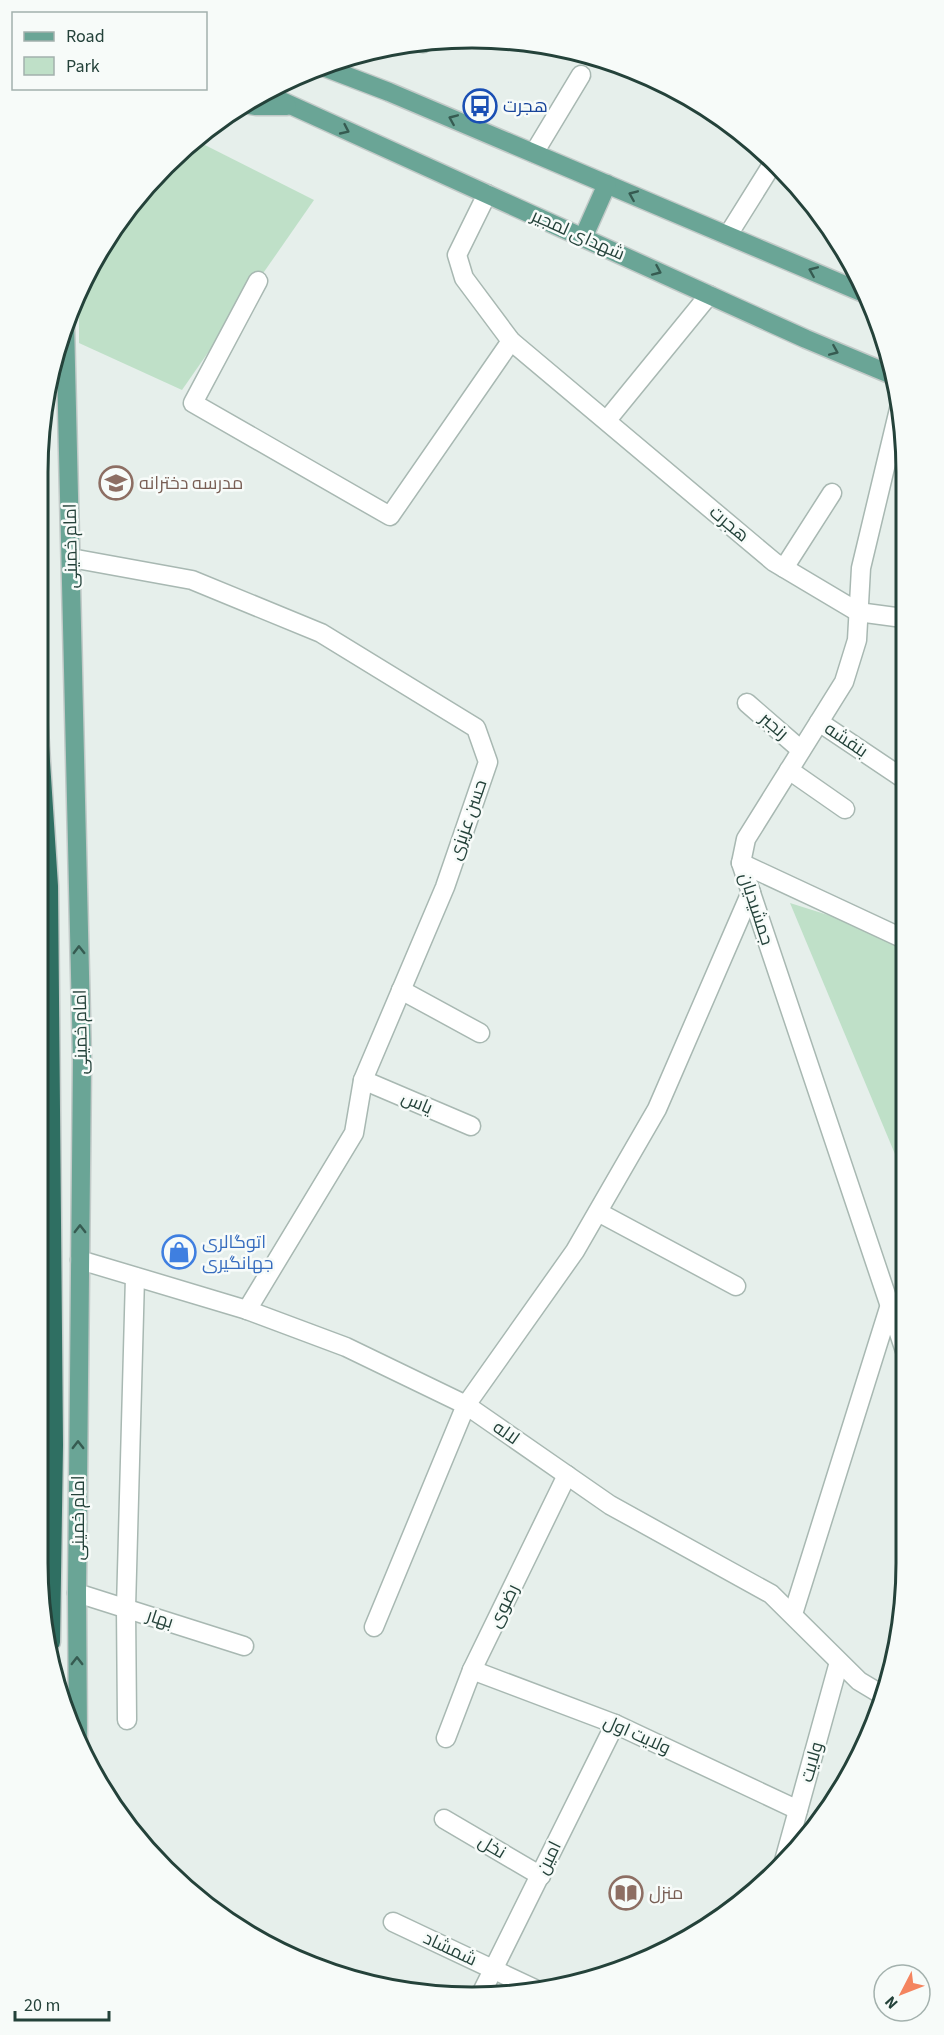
<svg xmlns="http://www.w3.org/2000/svg" width="944" height="2035" font-family="'Source Sans 3',Cairo,sans-serif">
  <rect width="100%" height="100%" fill="#e6efeb"/>
  <!-- green -->
  <g fill="#bfe0c8">
    <polygon points="195,140 314,200 182,390 79,343 79,290 111,231 165,165"/>
    <polygon points="790,903 904,939 905,1178"/>
  </g>
  <g fill="none" stroke-linecap="round" stroke-linejoin="round">
    <defs>
      <g id="minor">
        <polyline points="423,43 423,42"/>
        <polyline points="534,153 581,75"/>
        <polyline points="487,194 457,255 464,278 511,341 774,562 858,612 903,618"/>
        <polyline points="728,235 773,163"/>
        <polyline points="258,281 193,403 390,516 511,341"/>
        <polyline points="900,405 861,568 857,640 844,682 746,839 741,863 906,1354"/>
        <polyline points="607,420 709,295"/>
        <polyline points="71,558 192,580 321,633 476,728 488,762 445,887 363,1080 354,1133 247,1310"/>
        <polyline points="784,568 832,493"/>
        <polyline points="747,703 801,750"/>
        <polyline points="819,722 904,779"/>
        <polyline points="789,770 845,809"/>
        <polyline points="741,863 904,939"/>
        <polyline points="401,990 480,1033"/>
        <polyline points="363,1080 471,1126"/>
        <polyline points="598,1212 736,1286"/>
        <polyline points="80,1260 247,1310 346,1347 466,1405 610,1505 771,1594 859,1681 884,1696"/>
        <polyline points="77,1593 244,1646"/>
        <polyline points="793,1614 889,1308"/>
        <polyline points="374,1627 466,1405 575,1251 657,1109 751,892"/>
        <polyline points="472,1670 615,1724 798,1810"/>
        <polyline points="127,1720 126,1608 135,1277"/>
        <polyline points="446,1738 472,1670 567,1475"/>
        <polyline points="444,1819 541,1876"/>
        <polyline points="784,1861 839,1662"/>
        <polyline points="393,1922 539,1991"/>
        <polyline points="482,1992 615,1724"/>
      </g>
      <g id="major">
        <polyline points="321,66 389,92 866,294"/>
        <polyline points="264,93 806,339 892,375"/>
        <polyline points="244,104 256,106 287,106"/>
        <polyline points="583,238 607,184"/>
        <polyline points="65,322 82,1061 77,1593 78,1741"/>
      </g>
      <polyline id="highway" points="38,715 49,886 54,1445 51,1642"/>
    </defs>
    <!-- minor casing -->
    <use href="#minor" stroke="#a8b8b2" stroke-width="21"/>
    <!-- major casing -->
    <use href="#major" stroke="#c2cac8" stroke-width="21"/>
    <!-- highway casing -->
    <use href="#highway" stroke="#c2cac8" stroke-width="21"/>
    <!-- minor -->
    <use href="#minor" stroke="#fff" stroke-width="18"/>
    <!-- major -->
    <use href="#major" stroke="#6aa596" stroke-width="18"/>
    <!-- highway -->
    <use href="#highway" stroke="#2f6f62" stroke-width="18"/>
  </g>
  <!-- one-way arrows -->
  <defs><path id="oneway-chevron" d="M-2-3.5L2.5 0L-2 3.5" fill="none" stroke-width="1.6" stroke-linecap="round" stroke-linejoin="round" transform="scale(1.5)"/></defs>
  <g stroke="#365b51">
    <use href="#oneway-chevron" transform="translate(453 119) rotate(-157)"/>
    <use href="#oneway-chevron" transform="translate(345 130) rotate(25)"/>
    <use href="#oneway-chevron" transform="translate(633 195) rotate(-157)"/>
    <use href="#oneway-chevron" transform="translate(657 271) rotate(24)"/>
    <use href="#oneway-chevron" transform="translate(813 271) rotate(-157)"/>
    <use href="#oneway-chevron" transform="translate(834 351) rotate(23)"/>
    <use href="#oneway-chevron" transform="translate(79 950) rotate(-91)"/>
    <use href="#oneway-chevron" transform="translate(80 1229) rotate(-90)"/>
    <use href="#oneway-chevron" transform="translate(78 1445) rotate(-90)"/>
    <use href="#oneway-chevron" transform="translate(77 1661) rotate(-90)"/>
  </g>
  <!-- icons -->
  <defs>
    <symbol id="bus-ring" viewBox="-11 -11 22 22"><circle r="9.5" fill="#f7fbf9" stroke="#1a4fb4" stroke-width="1.5"/><path d="M-5-6H5V4H4V6H2V4H-2V6H-4V4H-5ZM-3.5-4V0h7V-4ZM-3.5 1.2v1.5H-2V1.2ZM2 1.2v1.5H3.5V1.2Z" fill="#1a4fb4"/></symbol>
    <symbol id="school-ring" viewBox="-11 -11 22 22"><circle r="9.5" fill="#f7fbf9" stroke="#8d6e63" stroke-width="1.5"/><path d="M0-5L7-2L0 1L-7-2ZM-4 1L0 2.5L4 1V4Q0 6-4 4Z" fill="#8d6e63"/></symbol>
    <symbol id="shop-ring" viewBox="-11 -11 22 22"><circle r="9.5" fill="#f7fbf9" stroke="#3f7fe0" stroke-width="1.5"/><path d="M-5-2.5h2.3a2.7 3.5 0 0 1 5.4 0H5L5.5 6h-11ZM-1.5-2.5h3a1.5 2.3 0 0 0-3 0Z" fill="#3f7fe0"/></symbol>
    <symbol id="library-ring" viewBox="-11 -11 22 22"><circle r="9.5" fill="#f7fbf9" stroke="#8d6e63" stroke-width="1.5"/><path d="M-6-4Q-3-5.5-.7-3.5V5Q-3 3-6 4ZM6-4Q3-5.5 .7-3.5V5Q3 3 6 4Z" fill="#8d6e63"/></symbol>
  </defs>
  <g fill-rule="evenodd">
    <use href="#bus-ring" x="461" y="87" width="38" height="38"/>
    <use href="#school-ring" x="97" y="464" width="38" height="38"/>
    <use href="#shop-ring" x="160" y="1233" width="38" height="38"/>
    <use href="#library-ring" x="607" y="1874" width="38" height="38"/>
  </g>
  <g text-anchor="middle" dominant-baseline="central" stroke-width="5" stroke-linejoin="round" paint-order="stroke">
    <!-- transit labels -->
    <g font-size="18" fill="#164399" stroke="#f7fbf9" text-anchor="start">
      <text x="503" y="106">هجرت</text>
    </g>
    <!-- street labels -->
    <g font-size="18" fill="#24423a" stroke="#f7fbf9">
      <text transform="translate(578 235) rotate(24)">شهدای لمجیر</text>
      <text transform="translate(729 524) rotate(40)">هجرت</text>
      <text transform="translate(71 546) rotate(-91)">امام خمینی</text>
      <text transform="translate(774 726) rotate(41)">رنجبر</text>
      <text transform="translate(846 740) rotate(34)">بنفشه</text>
      <text transform="translate(468 820) rotate(-71)">حسن عزیزی</text>
      <text transform="translate(756 909) rotate(72)">جمشیدیان</text>
      <text transform="translate(81 1032) rotate(-91)">امام خمینی</text>
      <text transform="translate(417 1103) rotate(23)">یاس</text>
      <text transform="translate(506 1433) rotate(35)">لاله</text>
      <text transform="translate(78 1518) rotate(-90)">امام خمینی</text>
      <text transform="translate(504 1606) rotate(-64)">رضوی</text>
      <text transform="translate(160 1619) rotate(18)">بهار</text>
      <text transform="translate(637 1735) rotate(24)">ولایت اول</text>
      <text transform="translate(812 1762) rotate(-74)">ولایت</text>
      <text transform="translate(492 1847) rotate(31)">نخل</text>
      <text transform="translate(549 1858) rotate(-64)">امین</text>
      <text transform="translate(450 1949) rotate(25)">شمشاد</text>
    </g>
    <!-- education labels -->
    <g font-size="18" fill="#785e54" stroke="#f7fbf9" text-anchor="start">
      <text x="139" y="483">مدرسه دخترانه</text>
      <text x="649" y="1893">منزل</text>
    </g>
    <!-- shop labels -->
    <g font-size="18" fill="#366cbe" stroke="#f7fbf9" text-anchor="start">
      <text x="202" y="1242">اتوگالری<tspan x="202" dy="21">جهانگیری</tspan></text>
    </g>
  </g>
  <!-- crop -->
  <path d="M0 0H944V2035H0ZM472 48H472A424 424 0 0 1 896 472V1563A424 424 0 0 1 472 1987H472A424 424 0 0 1 48 1563V472A424 424 0 0 1 472 48Z" fill="#f7fbf9" fill-rule="evenodd"/>
  <path fill="none" stroke="#24423a" stroke-width="3" d="M472 48H472A424 424 0 0 1 896 472V1563A424 424 0 0 1 472 1987H472A424 424 0 0 1 48 1563V472A424 424 0 0 1 472 48Z"/>
  <!-- legend -->
  <rect x="12" y="12" width="195" height="78" fill="#f7fbf9" stroke="#a3b1ad" stroke-width="1.5"/>
  <rect x="24" y="32" width="30" height="9" fill="#6aa596" stroke="#a3b1ad" stroke-width="1.5"/>
  <text x="66" y="42" font-size="18" fill="#24423a">Road</text>
  <rect x="24" y="57" width="30" height="18" fill="#bfe0c8" stroke="#a3b1ad" stroke-width="1.5"/>
  <text x="66" y="72" font-size="18" fill="#24423a">Park</text>
  <!-- north arrow -->
  <g transform="translate(902 1993) rotate(228)"><circle r="28" fill="#f7fbf9" stroke="#a3b1ad" stroke-width="1.5"/>
  <path d="M0-4.5L10 22L0 15L-10 22Z" fill="#f4845f"/>
  <text y="-9" font-size="16" font-weight="bold" text-anchor="middle" fill="#24423a">N</text>
  </g>
  <!-- scale -->
  <path d="M15 2011v9h94v-9" fill="none" stroke="#24423a" stroke-width="3"/>
  <text x="24" y="2011" font-size="18" fill="#24423a" stroke="#f7fbf9" stroke-width="4.5" paint-order="stroke">20 m</text>
</svg>
